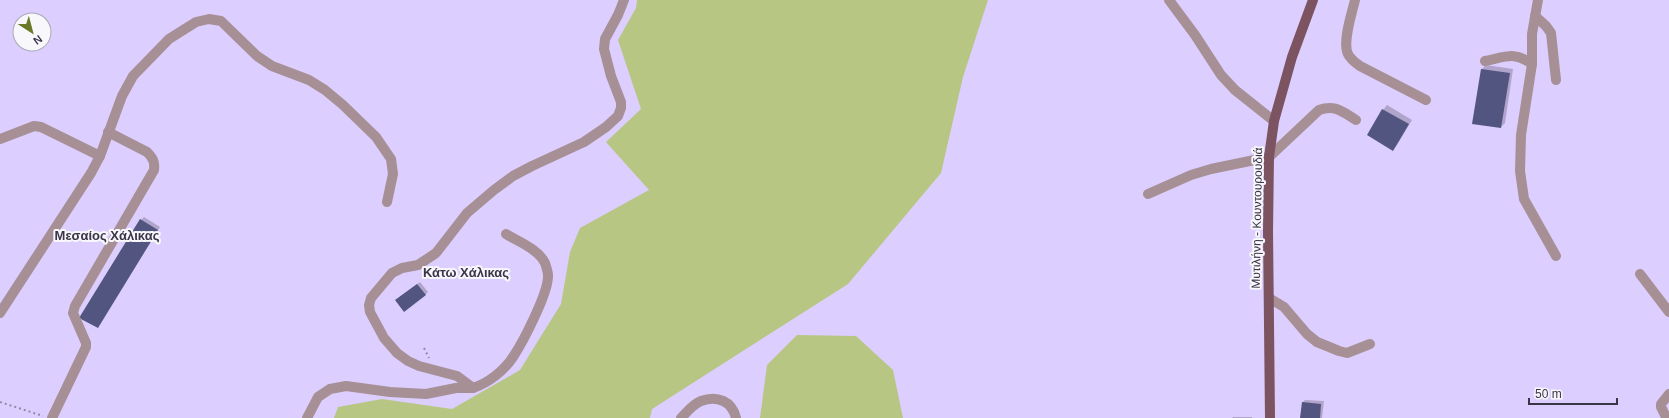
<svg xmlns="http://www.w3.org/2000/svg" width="1669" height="418" font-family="Arial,sans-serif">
  <rect width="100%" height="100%" fill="#dccefe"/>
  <!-- green -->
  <g fill="#b7c683">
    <polygon points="637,0 988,0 963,77 941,173 848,284 652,409 650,418 334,418 338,407 382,399 452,409 520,370 561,304 570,252 580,228 649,190 606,142 641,109 618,40 636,8"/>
    <polygon points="797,335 856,336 893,370 903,418 760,418 767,365"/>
  </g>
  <!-- shadow -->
  <g fill="#0003">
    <polygon points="1486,65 1513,69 1505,123 1501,127 1482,69"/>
    <polygon points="1387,105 1412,120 1397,145 1393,149 1368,135 1383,110"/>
    <polygon points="144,217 160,227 98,326 141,220"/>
    <polygon points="420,282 428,292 425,295 399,298"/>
    <polygon points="1305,400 1324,401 1322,418 1301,418 1303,402"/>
    <polygon points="1233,417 1252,417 1252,418 1232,418"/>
  </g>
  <!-- building -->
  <g fill="#51557f">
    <polygon points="1481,69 1510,73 1501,128 1472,124"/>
    <polygon points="1382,109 1409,124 1393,151 1367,135"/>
    <polygon points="140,219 158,230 98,328 79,318"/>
    <polygon points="417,284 426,295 404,312 395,300"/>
    <polygon points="1302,402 1321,404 1320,418 1300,418"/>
  </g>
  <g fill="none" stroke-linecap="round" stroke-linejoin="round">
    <!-- path -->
    <g stroke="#9288aa" stroke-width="2" stroke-dasharray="2 3" stroke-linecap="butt">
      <polyline points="424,348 429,358"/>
      <polyline points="0,402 43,416"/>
    </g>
    <!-- minor -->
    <g stroke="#a78f96" stroke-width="10">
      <polyline points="1169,0 1195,35 1221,75 1235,90 1274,121"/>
      <path d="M1355,0C1352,13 1342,42 1348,54C1351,60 1355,62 1360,66L1426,100"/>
      <polyline points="1538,0 1532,34 1532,64 1521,135 1520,171 1524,199 1556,256"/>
      <polyline points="1535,16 1546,26 1551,33 1556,80"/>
      <path d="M1485,61C1506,57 1514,51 1532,64"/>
      <polyline points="0,139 34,126 41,127 100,156"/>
      <path d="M1148,194L1191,175L1211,169L1269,157L1319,110C1335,104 1343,112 1356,120"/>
      <polyline points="1640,274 1669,312"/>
      <polyline points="1269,298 1284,307 1307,334 1317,342 1339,351 1347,353 1370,344"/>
      <polyline points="0,313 91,173 100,156 122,96 133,76 169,39 196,22 209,19 221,21 257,56 272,66 309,80 325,90 343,105 376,137 391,159 393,174 387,202"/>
      <path d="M473,388C488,383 504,371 513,357C523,342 549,292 548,275C548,272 546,266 545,263C538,249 519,242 506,234"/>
      <path d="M52,418L86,347V343L73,313L75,306L154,170C155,162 153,158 147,152L108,132"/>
      <polyline points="307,418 318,397 330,389 346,386 390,392 426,394 456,388 473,388 457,376 419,366 408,361 397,353 384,338 370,312 369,305 371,298 392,273 402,268 418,265 436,253 467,213 494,190 513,176 532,166 584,142 606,127 618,116 621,108 621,102 611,76 604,49 605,39 618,15 624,0"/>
      <path d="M681,418C687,412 693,404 701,401C717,395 732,401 736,418"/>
      <polyline points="1668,418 1666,417 1661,407 1661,404 1669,394"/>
    </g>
    <!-- major -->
    <polyline stroke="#7c5360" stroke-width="10" points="1270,418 1268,231 1269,157 1274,121 1292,57 1313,0"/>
  </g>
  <g text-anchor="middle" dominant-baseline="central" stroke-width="4" stroke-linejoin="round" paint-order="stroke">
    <!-- street labels -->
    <g font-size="12" fill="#3b3548" stroke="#f8f7fc">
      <text transform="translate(1257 218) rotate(-89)">Μυτιλήνη - Κουντουρουδιά</text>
    </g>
    <!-- neighbourhood labels -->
    <g font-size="13" font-weight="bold" fill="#3b3548" stroke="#f8f7fc">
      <text x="107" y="235">Μεσαίος Χάλικας</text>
      <text x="466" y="272">Κάτω Χάλικας</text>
    </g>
  </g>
  <!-- north arrow -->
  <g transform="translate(32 32) rotate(144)"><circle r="19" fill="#f8f7fc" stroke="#aca9b4"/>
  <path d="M0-3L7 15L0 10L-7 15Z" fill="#6a7926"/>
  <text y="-6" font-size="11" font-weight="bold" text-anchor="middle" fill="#3b3548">N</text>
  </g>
  <!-- scale -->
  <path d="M1529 398v6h88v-6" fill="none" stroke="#3b3548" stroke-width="2"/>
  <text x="1535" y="398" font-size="12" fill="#3b3548" stroke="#f8f7fc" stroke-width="3" paint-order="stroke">50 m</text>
</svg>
